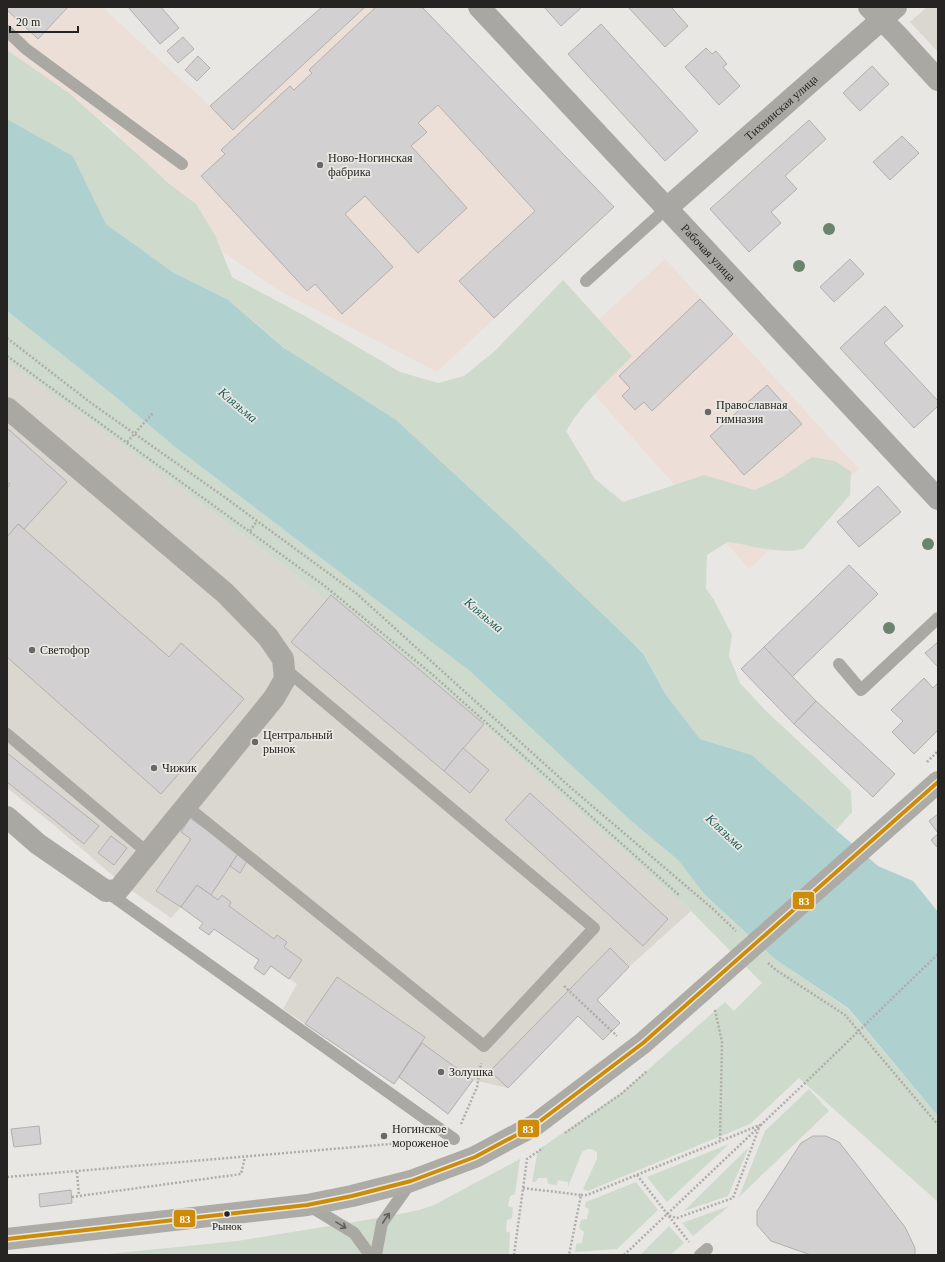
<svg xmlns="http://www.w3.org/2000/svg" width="945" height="1262" font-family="'Times New Roman',serif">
  <rect width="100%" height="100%" fill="#e9e7e4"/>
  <!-- built -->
  <g fill="#dad7d0">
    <polygon points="927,7 938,7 938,52 910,22"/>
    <polygon points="7,362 100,428 292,572 326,601 331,595 484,724 521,760 691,911 629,967 597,999 620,1023 603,1040 578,1016 508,1088 473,1080 448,1114 399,1078 394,1084 283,1009 297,984 271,966 264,975 254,968 259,960 214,929 209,935 199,928 203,923 181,907 171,918 125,886 49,821 7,788"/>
  </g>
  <!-- industrial -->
  <polygon fill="#ecdfd7" points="7,7 102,7 210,106 322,7 422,7 614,207 437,372 278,290 142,196 117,130 7,66"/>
  <!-- education -->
  <polygon fill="#eddfd8" points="665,259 859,469 749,569 559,355"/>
  <!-- green -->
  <g fill="#cedacc">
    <path d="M7,50L70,94L134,151L168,183L196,204L215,235L232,277L305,316L400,372L438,383L464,376L496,350L563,280L632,356C609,380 583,402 566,431L595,479L623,502L704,475L755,490L782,477L812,457L835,461L851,472L850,495L803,549C778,555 752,545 728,542L707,555L706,588L714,600L732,635L729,656L740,683L766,711L808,750L851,791L852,812L836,830L752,755L700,739L666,695L643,652L227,299L174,273L106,224L73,156L7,119Z"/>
    <polygon points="7,311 117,398 175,447 471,672 630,820 678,860 705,895 775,959 847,1008 938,1116 938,1202 799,1078 750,1124 588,1191 583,1189 597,1159 597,1152 592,1149 587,1149 582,1152 568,1187 568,1182 558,1180 557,1185 548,1184 547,1178 538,1178 535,1182 532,1182 538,1150 625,1090 725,1002 734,1011 762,983 691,911 521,760 484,724 331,595 326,601 292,572 100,428 7,362"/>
    <polygon points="809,1089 829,1111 739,1197 765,1131"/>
    <polygon points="729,1144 667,1202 647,1177"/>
    <polygon points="749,1147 728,1196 684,1211"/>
    <polygon points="520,1159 515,1194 510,1196 508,1206 513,1208 512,1218 507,1220 506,1231 510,1233 509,1255 323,1255 313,1254 301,1255 98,1255 237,1241 390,1216 419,1210 434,1205"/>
    <polygon points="636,1182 658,1210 617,1249 575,1252 576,1244 582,1243 584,1232 579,1228 581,1220 587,1219 589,1209 585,1207 586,1202"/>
    <polygon points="729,1206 693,1236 682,1223"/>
    <polygon points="669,1226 684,1243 670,1255 640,1255"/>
  </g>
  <!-- water -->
  <polygon fill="#aed0ce" points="7,119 73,156 106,224 174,273 227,299 284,348 396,420 507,523 643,653 666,695 700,739 752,755 836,830 878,866 913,881 938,912 938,1116 848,1008 775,959 705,895 678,860 630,820 471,672 175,447 117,398 7,311"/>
  <!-- building -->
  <g fill="#d2d0d0" stroke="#b2b0af">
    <polygon points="7,7 68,7 38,39 7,10"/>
    <polygon points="128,7 161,7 179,28 160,44"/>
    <polygon points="322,7 365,7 233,130 210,106"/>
    <polygon points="376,7 422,7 614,207 494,318 459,281 535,211 438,105 418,123 427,132 411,146 467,208 418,253 365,196 345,214 393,267 342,314 315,284 307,291 201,176 225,154 221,150 290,86 294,90 312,73 309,70"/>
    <polygon points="544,7 582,7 561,26"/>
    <polygon points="628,7 671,7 688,26 665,47"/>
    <polygon points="601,24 698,131 665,161 568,54"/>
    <polygon points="183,37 194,49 178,63 167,51"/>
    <polygon points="706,48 712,54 716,51 727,64 723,67 740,86 719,105 685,67"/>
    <polygon points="198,56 210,68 197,81 185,70"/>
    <polygon points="872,66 889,84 860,111 843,93"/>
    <polygon points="809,120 826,139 785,176 797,189 771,212 781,223 749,252 710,209"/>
    <polygon points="902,136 919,153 890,180 873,162"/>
    <polygon points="850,259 864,274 834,302 820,287"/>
    <polygon points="700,299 733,334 652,411 644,402 635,410 622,396 630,388 619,376"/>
    <polygon points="885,306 903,326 884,343 938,401 938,406 914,428 840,348"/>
    <polygon points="767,385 802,424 744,475 710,436"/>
    <polygon points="7,428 67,482 24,529 18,524 7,537 7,488 10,484 7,482"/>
    <polygon points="878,486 901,512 859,547 837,522"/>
    <polygon points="18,524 169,657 181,643 244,699 161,794 7,657 7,537"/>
    <polygon points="849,565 878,594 792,677 764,647"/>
    <polygon points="331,595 484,724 444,771 291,642"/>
    <polygon points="938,642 938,667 925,653"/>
    <polygon points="764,647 816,701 794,724 741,669"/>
    <polygon points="924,678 933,688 938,683 938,730 914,754 892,732 903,721 891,710"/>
    <polygon points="816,701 895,774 873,797 794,724"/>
    <polygon points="463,748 489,770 470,793 444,771"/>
    <polygon points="7,753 99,826 84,844 7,782"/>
    <polygon points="530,793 668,919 643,946 505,820"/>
    <polygon points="938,814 938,833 929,821"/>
    <polygon points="190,818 239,852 211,895 197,885 181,907 156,891 191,839 181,832"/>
    <polygon points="938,834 938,848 931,840"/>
    <polygon points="111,836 127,848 114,865 98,853"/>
    <polygon points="239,852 249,858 240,873 230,866"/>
    <polygon points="197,885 218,900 222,895 231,902 229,906 274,939 277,935 287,942 284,947 302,960 289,979 271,966 264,975 254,968 259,960 214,929 209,935 199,928 203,923 181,907"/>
    <polygon points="610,948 629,967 597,1000 620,1023 603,1040 578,1016 508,1088 490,1071"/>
    <polygon points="337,977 425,1037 394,1084 305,1024"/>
    <polygon points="422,1043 473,1080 448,1114 399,1077"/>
    <polygon points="39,1126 41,1144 14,1147 11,1129"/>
    <polygon points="813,1136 826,1136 839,1142 905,1227 915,1248 915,1255 811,1255 771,1241 757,1225 757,1211 801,1143"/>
    <polygon points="71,1190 72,1203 40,1207 39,1194"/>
  </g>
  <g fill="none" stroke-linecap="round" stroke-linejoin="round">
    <!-- path -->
    <g stroke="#aeadaa" stroke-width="2.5" stroke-dasharray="2 2" stroke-linecap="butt">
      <polyline points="7,338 91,403 223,496 357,594 570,787 713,909 736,931"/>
      <polyline points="7,356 326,587 433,675 679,895"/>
      <polyline points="127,442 153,413"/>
      <polyline points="250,531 257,521"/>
      <polyline points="768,963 776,970 845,1015 938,1125"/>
      <polyline points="564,986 617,1036"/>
      <polyline points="715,1010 722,1042 720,1141"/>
      <polyline points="461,1124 477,1087 481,1063"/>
      <polyline points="565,1133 621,1094 647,1071"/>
      <polyline points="77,1172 79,1196"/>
      <polyline points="637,1175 689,1242"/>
      <polyline points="7,1177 425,1141"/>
      <polyline points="523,1188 581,1195 569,1255"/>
      <polyline points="581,1195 587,1195 760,1125 733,1198 677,1218 667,1215"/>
      <polyline points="72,1197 241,1174 245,1157"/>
      <polyline points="514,1255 527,1159 543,1148"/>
      <polyline points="624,1255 804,1084"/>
    </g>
    <!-- service -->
    <g stroke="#aaa8a3" stroke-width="12">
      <polyline points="7,31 26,49 182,164"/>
      <polyline points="586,281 667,208"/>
      <polyline points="839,664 861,690 938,618"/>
      <polyline points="7,734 148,853"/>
      <polyline points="186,806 484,1046 594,928 284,668"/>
      <polyline points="107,892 454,1139"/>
      <polyline points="308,1205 354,1233 370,1255"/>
      <polyline points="376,1255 382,1223 411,1182"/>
      <polyline points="700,1255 707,1249"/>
    </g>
    <!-- minor -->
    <polyline stroke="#aaa8a3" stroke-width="22" points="7,408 225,593 268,637 283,659 285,679 274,698 118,890 106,891 38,844 7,817"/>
    <!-- tertiary -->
    <g stroke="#aaa8a3" stroke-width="22">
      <polyline points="869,7 896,34 938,80"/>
      <path id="s1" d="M667,208L896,7"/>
    </g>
    <!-- secondary -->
    <path stroke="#a9a7a3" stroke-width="22" id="s2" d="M479,7L938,499"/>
    <!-- primary -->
    <polyline stroke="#adaba6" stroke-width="22" points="7,1239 307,1205 352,1196 411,1181 475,1157 535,1125 643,1043 702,991"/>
    <!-- path-bridge -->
    <g stroke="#aeadaa" stroke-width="2.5" stroke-dasharray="2 2" stroke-linecap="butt">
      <polyline points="927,762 938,751"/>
      <polyline points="804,1084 938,954"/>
    </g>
    <!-- primary-bridge -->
    <polyline stroke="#adaba6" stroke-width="22" points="702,991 938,782"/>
    <defs>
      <polyline id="bus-1" points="7,1239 307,1205 352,1196 411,1181 475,1157 535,1125 643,1043 938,782"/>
    </defs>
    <!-- bus-1 casing -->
    <use href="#bus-1" stroke="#eae8e3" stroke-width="7"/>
    <!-- bus-1 -->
    <use href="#bus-1" stroke="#cd8c07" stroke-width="4"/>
  </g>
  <!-- trees -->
  <g fill="#6a846e">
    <circle cx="829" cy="229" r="6"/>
    <circle cx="799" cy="266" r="6"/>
    <circle cx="928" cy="544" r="6"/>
    <circle cx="889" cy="628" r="6"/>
  </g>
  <!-- one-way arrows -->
  <defs><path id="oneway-shaft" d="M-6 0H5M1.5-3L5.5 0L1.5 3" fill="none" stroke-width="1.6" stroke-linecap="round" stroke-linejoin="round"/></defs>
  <g stroke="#615f5c">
    <use href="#oneway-shaft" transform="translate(386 1218) rotate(-56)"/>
    <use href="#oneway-shaft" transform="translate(341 1225) rotate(31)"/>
  </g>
  <!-- markers -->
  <g fill="#6a6866" stroke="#eae8e3" stroke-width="1.5">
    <circle cx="320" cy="165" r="4"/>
    <circle cx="708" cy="412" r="4"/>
    <circle cx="32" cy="650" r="4"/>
    <circle cx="255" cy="742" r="4"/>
    <circle cx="154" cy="768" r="4"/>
    <circle cx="441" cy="1072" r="4"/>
    <circle cx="384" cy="1136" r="4"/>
  </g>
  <circle fill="#252422" stroke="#eae8e3" stroke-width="1.5" cx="227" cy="1214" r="3.5"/>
  <g text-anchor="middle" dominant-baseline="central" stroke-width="3.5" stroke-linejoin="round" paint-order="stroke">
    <!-- bus labels -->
    <g font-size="11" fill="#252422" stroke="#eae8e3">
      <text x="227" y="1226">Рынок</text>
    </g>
    <!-- street labels -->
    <g font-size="12" fill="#252422" stroke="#eae8e3">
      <text stroke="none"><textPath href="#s1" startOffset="152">Тихвинская улица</textPath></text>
      <text stroke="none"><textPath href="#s2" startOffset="336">Рабочая улица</textPath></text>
    </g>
    <!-- poi labels -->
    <g font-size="12" fill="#252422" stroke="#eae8e3" text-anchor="start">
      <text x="328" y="158">Ново-Ногинская<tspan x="328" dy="14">фабрика</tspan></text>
      <text x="716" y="405">Православная<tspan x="716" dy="14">гимназия</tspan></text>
      <text x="40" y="650">Светофор</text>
      <text x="263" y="735">Центральный<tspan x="263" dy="14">рынок</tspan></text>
      <text x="162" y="768">Чижик</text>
      <text x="449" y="1072">Золушка</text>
      <text x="392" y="1129">Ногинское<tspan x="392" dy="14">мороженое</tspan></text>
    </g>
    <!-- water labels -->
    <g font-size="13" font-style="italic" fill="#1e605f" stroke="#eae8e3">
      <text transform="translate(238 405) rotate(40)">Клязьма</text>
      <text transform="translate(484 615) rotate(40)">Клязьма</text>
      <text transform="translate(725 832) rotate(43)">Клязьма</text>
    </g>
  </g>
  <g stroke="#eae8e3" stroke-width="1.5">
    <rect x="792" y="891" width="23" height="19" rx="4" fill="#cd8c07"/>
    <rect x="517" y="1119" width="23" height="19" rx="4" fill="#cd8c07"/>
    <rect x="173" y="1209" width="23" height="19" rx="4" fill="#cd8c07"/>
  </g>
  <g font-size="11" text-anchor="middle" font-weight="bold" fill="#fff">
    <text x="804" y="905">83</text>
    <text x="528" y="1133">83</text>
    <text x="185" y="1223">83</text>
  </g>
  <!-- border -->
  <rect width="945" height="1262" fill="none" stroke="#252422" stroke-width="16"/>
  <!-- scale -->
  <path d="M10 26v6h68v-6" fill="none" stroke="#252422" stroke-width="2"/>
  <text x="16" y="26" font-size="12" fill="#252422" stroke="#eae8e3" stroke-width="3" paint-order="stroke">20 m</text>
</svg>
